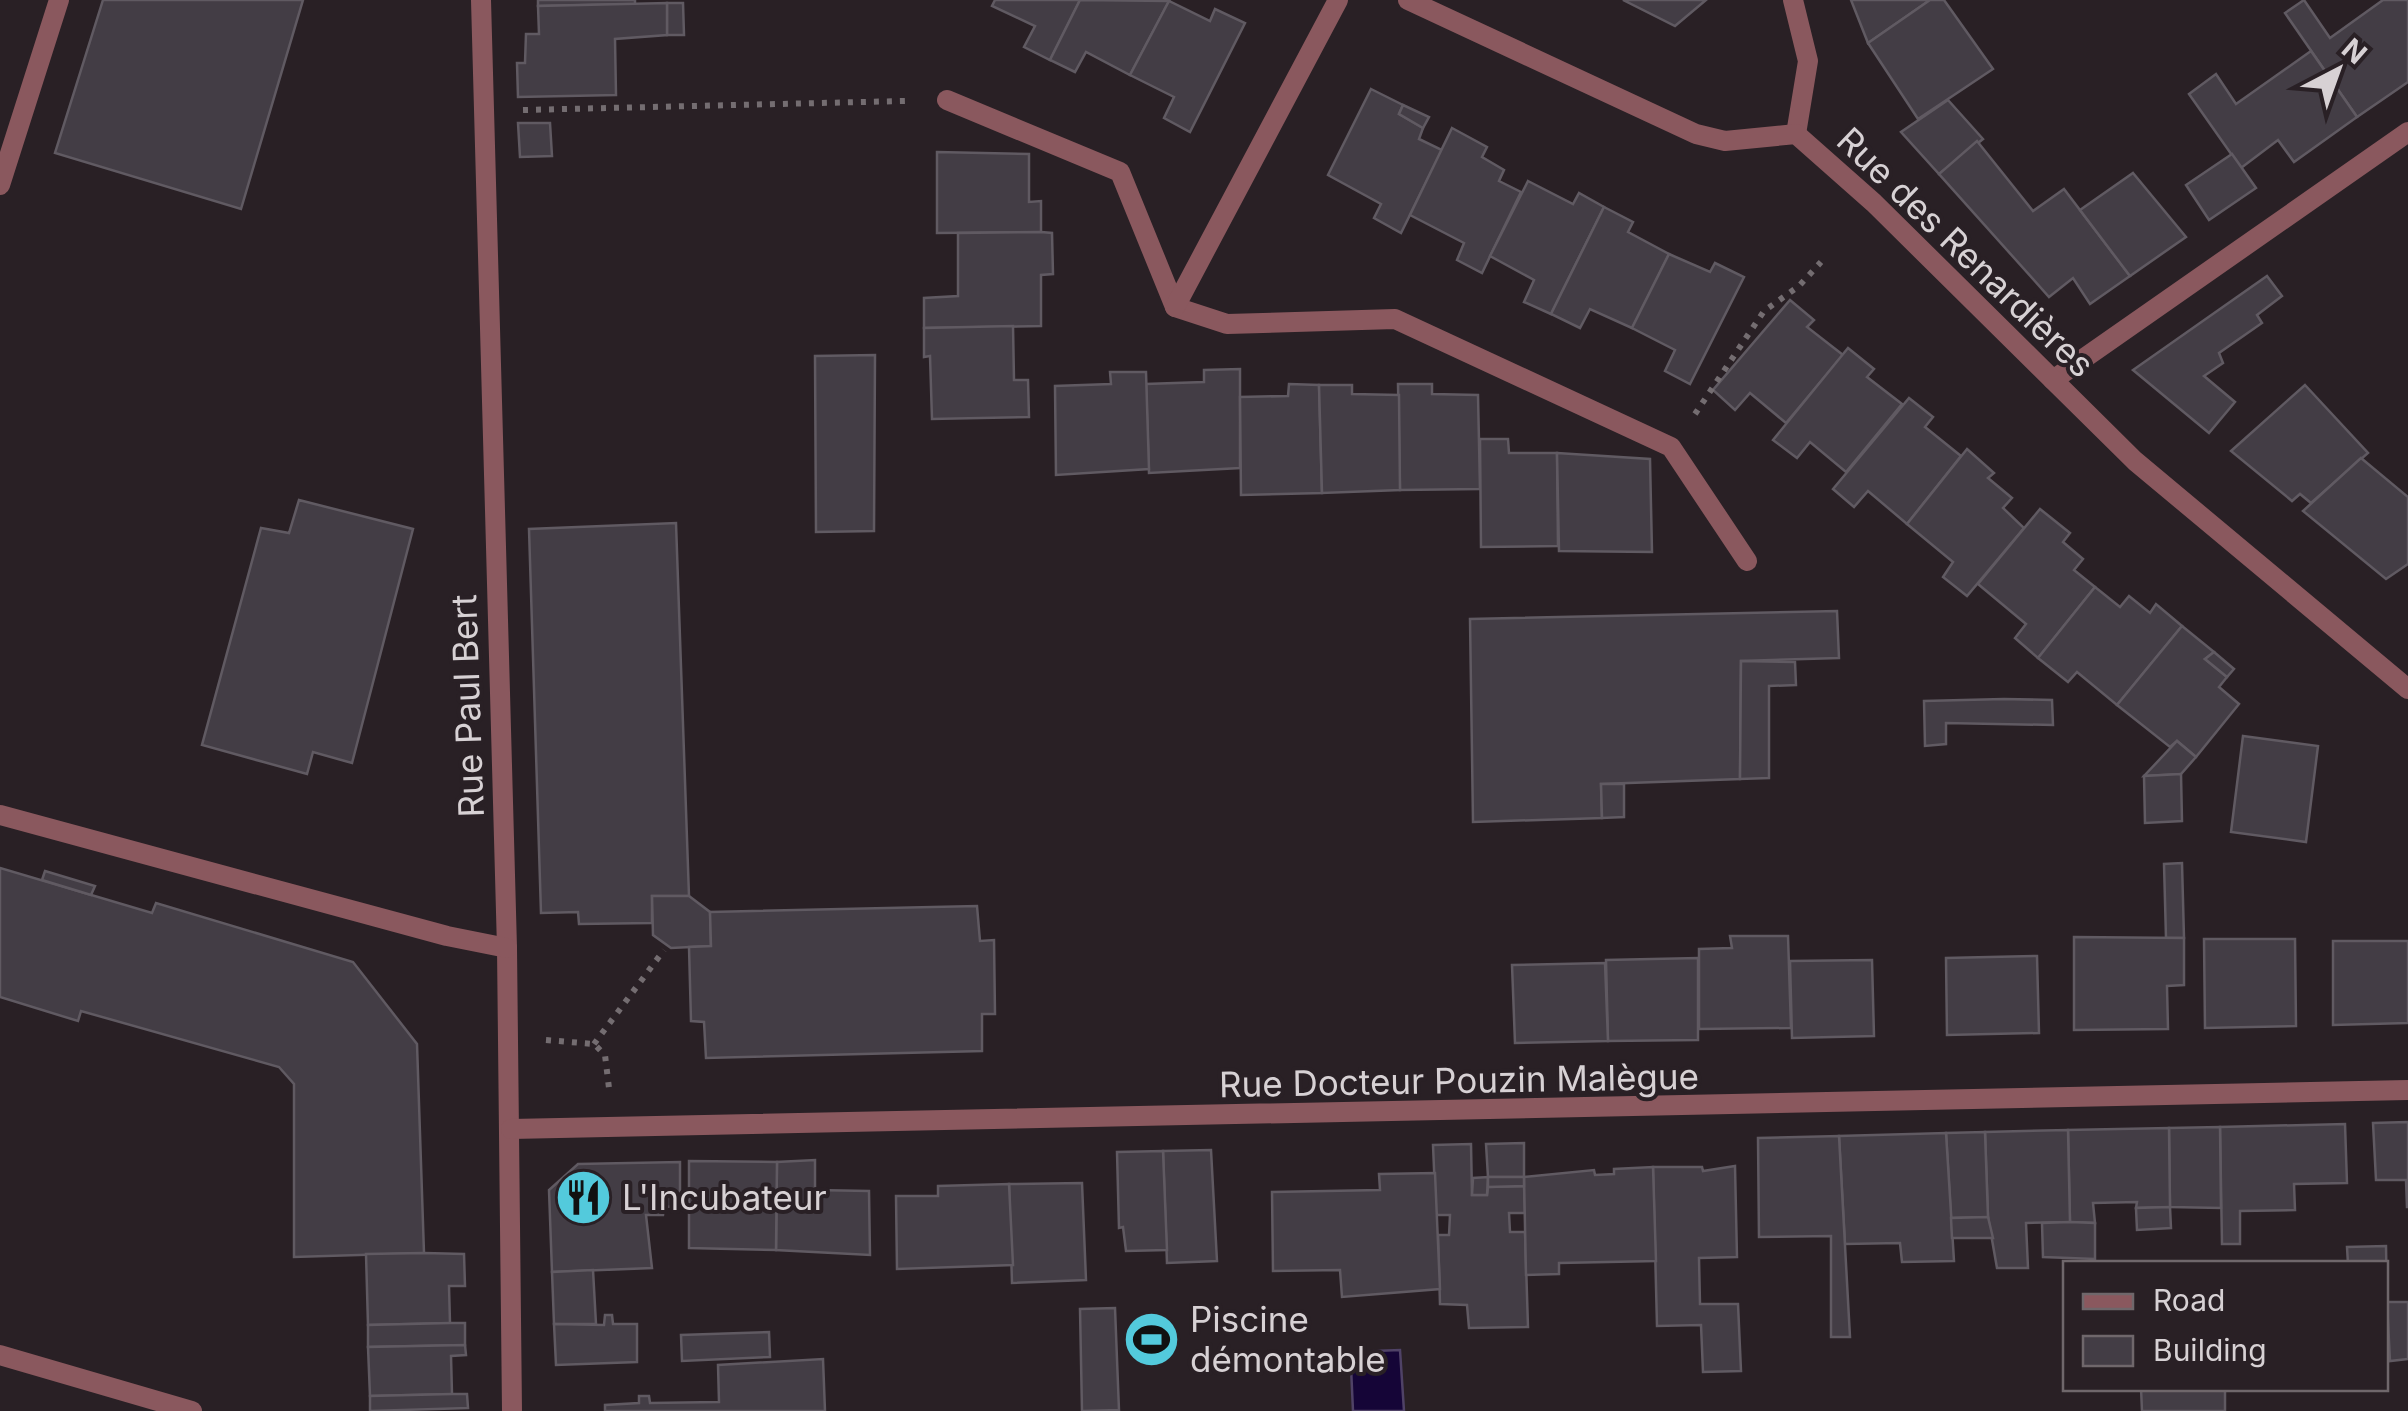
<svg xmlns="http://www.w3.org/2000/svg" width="2408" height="1411" font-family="Inter,sans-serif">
  <rect width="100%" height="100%" fill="#292025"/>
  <!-- water -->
  <polygon fill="#150537" stroke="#4f4266" stroke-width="2.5" points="1400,1350 1404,1411 1353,1411 1351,1367 1374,1365 1374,1351"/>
  <!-- building -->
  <g fill="#433d45" stroke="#605a62" stroke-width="2.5">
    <polygon points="103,0 303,0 241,209 55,153"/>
    <polygon points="538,0 635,0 635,4 538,6"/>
    <polygon points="995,0 1080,0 1050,60 1024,47 1035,26 992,6"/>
    <polygon points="1080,0 1169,1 1130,75 1086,52 1075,72 1050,60"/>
    <polygon points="1623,0 1706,0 1675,26"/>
    <polygon points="1851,0 1930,0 1868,43"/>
    <polygon points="1930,0 1944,0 1993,69 1918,119 1868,43"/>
    <polygon points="2304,0 2330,38 2383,0 2408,0 2408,82 2357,117 2285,13"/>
    <polygon points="1169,1 1210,21 1215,9 1245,23 1190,132 1164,118 1174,97 1130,75"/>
    <polygon points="667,3 683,3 684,35 667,35"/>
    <polygon points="667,3 667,35 615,39 616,95 518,97 517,63 525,63 526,34 539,34 538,6"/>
    <polygon points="2311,51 2357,117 2294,162 2278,140 2241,168 2189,94 2216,74 2236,104"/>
    <polygon points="1371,89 1403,105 1399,114 1423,128 1419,139 1442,150 1401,233 1374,218 1381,204 1328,175"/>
    <polygon points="1948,100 1983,139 1939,174 1901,132"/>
    <polygon points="1403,105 1429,117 1423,128 1399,114"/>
    <polygon points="518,123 550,123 552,156 520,157"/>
    <polygon points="1452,128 1487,147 1482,157 1504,170 1499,181 1521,192 1482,273 1457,260 1464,243 1410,215"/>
    <polygon points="1977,141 2033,211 2064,189 2130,276 2090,304 2073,278 2049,297 1939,174"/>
    <polygon points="937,152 1029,154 1029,202 1041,201 1041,232 937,233"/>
    <polygon points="2232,154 2256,188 2209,220 2186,185"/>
    <polygon points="2133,173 2186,237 2130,276 2080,210"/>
    <polygon points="1528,181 1573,204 1579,193 1604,207 1551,314 1524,302 1534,280 1490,256"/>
    <polygon points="1604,207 1633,222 1628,232 1669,254 1632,328 1590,309 1580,328 1551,314"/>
    <polygon points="1041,232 1052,233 1053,274 1041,275 1041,326 924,328 924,298 958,296 958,233"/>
    <polygon points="1669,254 1710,272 1715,263 1744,277 1690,384 1665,371 1675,350 1632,328"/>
    <polygon points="2267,276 2282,296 2257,315 2262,323 2219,353 2223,363 2204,376 2235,402 2209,433 2133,370"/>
    <polygon points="1790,300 1814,320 1807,327 1843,355 1786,423 1750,393 1735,410 1713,390"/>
    <polygon points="1013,326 1014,380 1028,380 1029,417 932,419 930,356 924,357 924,328"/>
    <polygon points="1848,348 1874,369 1867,377 1902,404 1846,472 1810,442 1797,458 1773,440"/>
    <polygon points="875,355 874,531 816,532 815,356"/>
    <polygon points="1240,369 1240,468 1149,473 1146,384 1204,382 1204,370"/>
    <polygon points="1110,372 1146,372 1149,469 1056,475 1055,386 1111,384"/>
    <polygon points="1289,384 1319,385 1322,493 1241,495 1240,397 1288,396"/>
    <polygon points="1398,384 1432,384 1432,394 1478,395 1480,489 1400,490"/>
    <polygon points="1319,385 1352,385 1352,394 1399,395 1400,490 1322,493"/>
    <polygon points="2305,385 2368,453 2311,503 2300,494 2292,501 2231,451"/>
    <polygon points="1909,398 1933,417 1925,427 1961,456 1907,524 1868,491 1854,507 1833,489"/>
    <polygon points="1480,439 1508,439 1509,453 1557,453 1558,546 1481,547"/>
    <polygon points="1967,449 1994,473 1988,478 2012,498 2003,508 2024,528 1967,596 1943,577 1953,562 1907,524"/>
    <polygon points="1557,453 1650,459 1652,552 1559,551"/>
    <polygon points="2361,458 2408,497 2408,564 2386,579 2303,511"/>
    <polygon points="299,500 413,529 352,763 313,752 307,774 202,745 261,528 289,533"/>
    <polygon points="2040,509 2070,533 2063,542 2083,559 2074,570 2095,587 2038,658 2015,638 2026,624 1978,584"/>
    <polygon points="676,523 689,896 652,896 652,923 579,924 578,912 541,913 529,529"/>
    <polygon points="2095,587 2120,607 2129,596 2150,613 2156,604 2182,626 2117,705 2077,672 2068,682 2038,658"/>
    <polygon points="1837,611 1839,658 1741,661 1740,779 1601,784 1602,818 1473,822 1470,619"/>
    <polygon points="2182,626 2214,652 2205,659 2227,677 2219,687 2239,704 2196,757 2177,741 2170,747 2117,705"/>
    <polygon points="2214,652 2234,669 2227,677 2205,659"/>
    <polygon points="1741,661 1795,662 1796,685 1769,686 1769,778 1740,779"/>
    <polygon points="2004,699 2052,700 2053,725 1946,723 1946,744 1925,746 1924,701"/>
    <polygon points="2243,736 2318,746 2306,842 2231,832"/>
    <polygon points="2177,741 2196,757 2181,774 2144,776"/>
    <polygon points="2181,774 2182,821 2145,823 2144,776"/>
    <polygon points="1601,784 1624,784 1624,817 1602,818"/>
    <polygon points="2182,863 2184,938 2166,938 2164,864"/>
    <polygon points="0,868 152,913 156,903 353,962 417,1044 424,1253 294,1257 294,1084 279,1067 81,1011 78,1021 0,997"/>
    <polygon points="45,871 95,886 91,895 42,880"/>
    <polygon points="652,896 689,896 710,912 711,946 671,948 653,935"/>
    <polygon points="977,906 980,941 994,940 995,1014 982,1014 982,1051 706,1058 704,1022 691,1021 689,947 711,946 710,912"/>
    <polygon points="1730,936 1788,936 1791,1028 1699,1029 1699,949 1732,948"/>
    <polygon points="2074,937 2184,938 2184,985 2167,986 2168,1029 2074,1030"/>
    <polygon points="2204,939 2295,939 2296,1026 2205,1028"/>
    <polygon points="2333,941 2408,941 2408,1023 2333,1025"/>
    <polygon points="2037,956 2039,1033 1947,1035 1946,958"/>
    <polygon points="1698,958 1698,1040 1608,1041 1606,960"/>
    <polygon points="1872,960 1874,1036 1792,1038 1790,961"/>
    <polygon points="1605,963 1608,1041 1515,1043 1512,965"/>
    <polygon points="2408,1122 2408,1207 2407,1207 2406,1180 2376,1180 2373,1123"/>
    <polygon points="2345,1124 2347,1183 2294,1184 2295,1210 2240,1211 2240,1244 2222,1244 2220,1127"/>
    <polygon points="2220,1127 2221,1208 2170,1207 2169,1128"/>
    <polygon points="2169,1128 2170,1207 2136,1208 2137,1202 2093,1203 2095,1223 2070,1222 2068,1130"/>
    <polygon points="2068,1130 2070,1222 2026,1223 2028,1268 1997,1268 1988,1217 1985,1132"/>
    <polygon points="1985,1132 1988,1217 1951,1218 1946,1133"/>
    <polygon points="1946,1133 1954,1261 1902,1262 1900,1243 1845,1244 1839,1136"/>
    <polygon points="1839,1136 1850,1337 1831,1337 1831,1236 1759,1237 1758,1138"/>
    <polygon points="1524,1143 1524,1177 1488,1177 1486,1144"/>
    <polygon points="1471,1144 1472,1195 1487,1195 1488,1187 1524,1186 1525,1213 1509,1213 1510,1232 1525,1232 1528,1327 1469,1328 1467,1305 1440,1304 1438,1235 1449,1235 1450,1215 1436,1215 1433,1145"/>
    <polygon points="1211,1150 1217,1261 1167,1263 1163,1151"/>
    <polygon points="1163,1151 1167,1250 1126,1251 1123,1227 1119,1228 1117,1152"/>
    <polygon points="815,1160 815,1190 869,1191 870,1255 776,1250 777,1162"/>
    <polygon points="689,1161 777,1162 776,1250 689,1248"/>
    <polygon points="680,1162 680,1206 664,1207 663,1215 646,1215 652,1268 552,1272 549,1190 578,1164"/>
    <polygon points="1735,1166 1737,1257 1699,1258 1700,1304 1738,1304 1741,1371 1703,1372 1701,1325 1657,1326 1653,1167 1702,1167 1703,1171"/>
    <polygon points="1653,1167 1656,1261 1559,1263 1559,1274 1526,1275 1524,1177 1594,1170 1595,1175 1614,1174 1614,1169"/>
    <polygon points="1435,1173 1440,1289 1342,1297 1340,1270 1273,1271 1272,1192 1380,1190 1379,1174"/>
    <polygon points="1488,1177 1487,1195 1472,1195 1473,1178"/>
    <polygon points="1488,1177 1524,1177 1524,1186 1488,1187"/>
    <polygon points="1082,1183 1086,1280 1012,1283 1009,1184"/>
    <polygon points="1009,1184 1013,1265 897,1269 896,1196 938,1196 938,1186"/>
    <polygon points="2170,1207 2171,1228 2137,1230 2136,1208"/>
    <polygon points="1988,1217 1993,1238 1952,1238 1951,1218"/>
    <polygon points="2070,1222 2095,1223 2095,1259 2043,1257 2042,1223"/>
    <polygon points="2386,1246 2387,1302 2386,1302 2386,1264 2348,1264 2347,1247"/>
    <polygon points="424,1253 464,1254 465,1286 449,1286 450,1323 368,1325 366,1254"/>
    <polygon points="593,1270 596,1324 554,1324 552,1272"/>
    <polygon points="2387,1302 2408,1302 2408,1359 2390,1361"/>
    <polygon points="1115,1308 1119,1410 1082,1411 1080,1309"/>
    <polygon points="605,1315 612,1315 613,1324 637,1324 637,1362 556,1365 554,1324 604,1325"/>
    <polygon points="450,1323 465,1323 465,1345 368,1347 368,1325"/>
    <polygon points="769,1332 770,1357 682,1361 681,1335"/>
    <polygon points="465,1345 466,1355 451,1356 452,1394 370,1396 368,1347"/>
    <polygon points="823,1359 825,1411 605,1411 605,1405 639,1403 639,1396 649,1396 650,1403 719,1402 718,1365"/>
    <polygon points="2141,1388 2225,1388 2225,1411 2142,1411"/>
    <polygon points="452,1394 467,1394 468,1408 370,1411 370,1396"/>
  </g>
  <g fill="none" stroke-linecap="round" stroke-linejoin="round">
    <!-- path -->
    <g stroke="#746d71" stroke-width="6" stroke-dasharray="5 8" stroke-linecap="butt">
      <polyline points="523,110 905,101"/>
      <polyline points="1695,414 1764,311 1799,286 1821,262"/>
      <polyline points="546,1040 594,1044 605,1055 609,1088"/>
      <polyline points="594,1044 664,950"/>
    </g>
    <!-- minor -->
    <g stroke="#8a585e" stroke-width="20">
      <polyline points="481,0 507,948 512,1411"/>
      <polyline points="1793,0 1808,61 1796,134"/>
      <polyline points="947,100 1120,172 1175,307 1227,324 1395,319 1671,447 1747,561"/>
      <polyline points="0,185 59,0"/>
      <polyline points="1175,307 1338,0"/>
      <polyline points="2053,380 2408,132"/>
      <polyline points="0,815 447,936 507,948"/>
      <polyline points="511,1129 2408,1090"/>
      <polyline points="0,1355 192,1411"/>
    </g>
    <!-- tertiary -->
    <polyline stroke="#8a585e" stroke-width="20" points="1408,0 1696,134 1725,141 1796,134 1874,203 2135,461 2408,689"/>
  </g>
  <!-- icons -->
  <defs>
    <symbol id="restaurant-disc" viewBox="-11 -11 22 22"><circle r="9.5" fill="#53cadc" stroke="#292025"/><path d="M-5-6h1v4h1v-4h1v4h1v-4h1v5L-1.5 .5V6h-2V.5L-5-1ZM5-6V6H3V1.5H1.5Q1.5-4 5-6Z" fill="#111"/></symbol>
    <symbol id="stadium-disc" viewBox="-11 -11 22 22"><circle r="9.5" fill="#53cadc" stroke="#292025"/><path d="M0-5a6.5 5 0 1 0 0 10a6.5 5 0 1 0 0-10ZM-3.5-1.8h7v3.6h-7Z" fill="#111"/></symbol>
  </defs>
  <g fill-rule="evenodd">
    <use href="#restaurant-disc" x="552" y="1166" width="63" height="63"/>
    <use href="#stadium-disc" x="1120" y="1308" width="63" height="63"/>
  </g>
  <g text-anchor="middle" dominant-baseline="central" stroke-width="8" stroke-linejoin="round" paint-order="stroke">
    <!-- street labels -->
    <g font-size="35" fill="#d7d1d4" stroke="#292025">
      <text transform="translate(1966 252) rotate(44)">Rue des Renardières</text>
      <text transform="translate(467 706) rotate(-92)">Rue Paul Bert</text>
      <text transform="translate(1459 1080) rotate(-1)">Rue Docteur Pouzin Malègue</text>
    </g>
    <!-- poi labels -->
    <g font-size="35" fill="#d7d1d4" stroke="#292025" text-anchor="start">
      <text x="622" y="1197">L'Incubateur</text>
      <text x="1190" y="1319">Piscine<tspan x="1190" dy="40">démontable</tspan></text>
    </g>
  </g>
  <!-- legend -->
  <rect x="2063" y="1261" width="325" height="130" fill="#292025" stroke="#6f676b" stroke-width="2.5"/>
  <rect x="2083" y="1294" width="50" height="15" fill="#8a585e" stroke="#6f676b" stroke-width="2.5"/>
  <text x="2153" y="1311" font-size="30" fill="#d7d1d4">Road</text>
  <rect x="2083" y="1336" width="50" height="30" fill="#433d45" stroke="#6f676b" stroke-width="2.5"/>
  <text x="2153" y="1361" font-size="30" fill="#d7d1d4">Building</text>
  <!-- north arrow -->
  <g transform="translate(2338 70) rotate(41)" stroke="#292025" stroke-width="8" paint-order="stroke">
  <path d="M0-8L18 38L0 25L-18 38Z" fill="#d7d1d4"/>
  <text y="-15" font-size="28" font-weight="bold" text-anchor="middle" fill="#d7d1d4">N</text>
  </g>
</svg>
